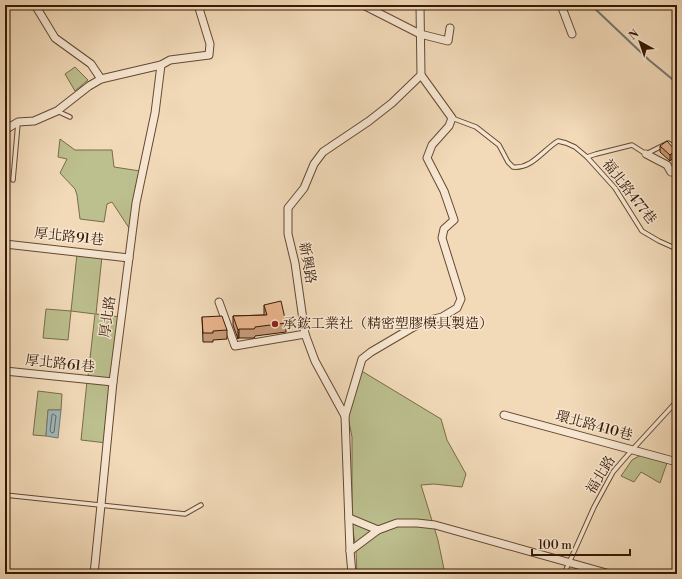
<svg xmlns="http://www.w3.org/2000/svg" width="682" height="579" font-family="'Libre Bodoni','Noto Serif TC',serif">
  <rect width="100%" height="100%" fill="#f2dab9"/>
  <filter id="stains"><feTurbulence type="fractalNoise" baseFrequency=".005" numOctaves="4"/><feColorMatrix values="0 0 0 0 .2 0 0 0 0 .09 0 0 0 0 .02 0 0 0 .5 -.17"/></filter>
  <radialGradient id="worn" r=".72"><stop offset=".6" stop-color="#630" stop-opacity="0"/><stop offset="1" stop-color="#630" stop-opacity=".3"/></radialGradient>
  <!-- green -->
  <g fill="#bcbf8e" stroke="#796c49">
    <polygon points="75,67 88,80 75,91 65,74"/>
    <polygon points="60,139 75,150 112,150 114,167 140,171 133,234 112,202 107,204 104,222 80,219 77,195 75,189 60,173 67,159 58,157"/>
    <polygon points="77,254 102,256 96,314 121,317 113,377 109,378 88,376 95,314 71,311 68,340 43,338 46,309 71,311"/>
    <polygon points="360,370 441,419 447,440 466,474 462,487 434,484 421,485 438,540 445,574 357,574 356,551 352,523 352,437 347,412"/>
    <polygon points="87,381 111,384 107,443 81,440"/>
    <polygon points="38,391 62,394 61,410 48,410 46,436 33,435"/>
    <polygon points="641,455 668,460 660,483 641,472 634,482 621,476 632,460"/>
  </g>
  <!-- water -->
  <polygon fill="#9fb8ba" stroke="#757871" points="48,410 61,410 58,438 46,436"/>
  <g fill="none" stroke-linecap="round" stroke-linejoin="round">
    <!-- shore -->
    <polygon stroke="#6a685f" stroke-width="1" points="53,414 56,416 54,432 52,433 50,431 52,415"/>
    <!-- stream -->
    <polyline stroke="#757871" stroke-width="2" points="591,5 649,60 677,83"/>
    <defs>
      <g id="service">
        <polyline points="57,111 70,117"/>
        <path d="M452,118L476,127L499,145L508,162L513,167C532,169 543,150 558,141L566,143L575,147L587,157L615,188L642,231L659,241L677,249"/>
        <polyline points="587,157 596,154 632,145 646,154 668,143 677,148"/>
        <polyline points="13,180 18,123"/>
        <polyline points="5,495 185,514 201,505"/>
        <polyline points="564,574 594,507 613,472 632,450 677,401"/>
      </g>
      <g id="minor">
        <polyline points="35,5 55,38 91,64 101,79"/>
        <polyline points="363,5 420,34 448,41 450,28"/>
        <polyline points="561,5 572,34"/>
        <polyline points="5,130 18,122 34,121 57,111 89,86 101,79 161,65 170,60 209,55 210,44 198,5"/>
        <polyline points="646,154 667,165 671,172"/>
        <polyline points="5,244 129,258"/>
        <polyline points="219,302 235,346 305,334"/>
        <polyline points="5,371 113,382"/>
        <polyline points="504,415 677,462"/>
        <polyline points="345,416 362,359 371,352 422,322 442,317 457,308 461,299 442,238 444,229 454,220 444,191 427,158 432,145 449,126 452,118 421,75"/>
        <polyline points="349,518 378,530 397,523 417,523 435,525 610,574"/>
        <polyline points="350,551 378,530"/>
        <polyline points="94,574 101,505 113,382 136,203 155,113 161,65"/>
        <polyline points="352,574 350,551 345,416 315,361 305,334 295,263 288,234 288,208 304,188 314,164 323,152 369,121 392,103 421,75 420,5"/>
      </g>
    </defs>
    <!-- service casing -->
    <use href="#service" stroke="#654931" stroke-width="5.5"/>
    <!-- minor casing -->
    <use href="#minor" stroke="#654931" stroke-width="9"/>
    <!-- service -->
    <use href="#service" stroke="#f7e7d2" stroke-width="3.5"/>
    <!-- minor -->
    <use href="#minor" stroke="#f7e7d2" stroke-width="7"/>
  </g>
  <!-- wall -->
  <g fill="#c89b79" stroke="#361904">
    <polygon points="660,146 675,156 670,161 660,152"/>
    <polygon points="264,305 286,323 286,332 255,336 255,337 254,338 239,338 238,339 233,325 233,316 264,315"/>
    <polygon points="202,317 227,330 227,339 213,340 213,342 203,342"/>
  </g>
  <!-- shaded-wall -->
  <g fill="#a37e63" stroke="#361904">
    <polygon points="675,150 675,156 670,161 670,155"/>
    <polygon points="239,329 239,338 238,339 238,330"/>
  </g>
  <!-- building -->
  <g fill="#e9b48d" stroke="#361904">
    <polygon points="667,141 675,150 670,155 660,146"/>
    <polygon points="281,301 286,323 255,327 255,328 254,329 239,329 238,330 233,316 267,315 264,305"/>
    <polygon points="222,316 227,330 213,331 213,333 203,333 202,317"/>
  </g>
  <!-- markers -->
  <circle fill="#8f2418" stroke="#f7e7d2" stroke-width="1.5" cx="275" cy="324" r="4"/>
  <g text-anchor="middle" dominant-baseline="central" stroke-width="3" stroke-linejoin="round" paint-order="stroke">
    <!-- street labels -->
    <g font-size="14" fill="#361904" stroke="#f7e7d2">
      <text transform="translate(629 192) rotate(52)">福北路477巷</text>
      <text transform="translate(69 237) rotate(6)">厚北路91巷</text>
      <text transform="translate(307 263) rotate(80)">新興路</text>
      <text transform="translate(108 317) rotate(-82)">厚北路</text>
      <text transform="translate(60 364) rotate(6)">厚北路61巷</text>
      <text transform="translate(594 426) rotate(15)">環北路410巷</text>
      <text transform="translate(601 475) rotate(-58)">福北路</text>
    </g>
    <!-- poi labels -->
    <g font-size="14" fill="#361904" stroke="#f7e7d2" text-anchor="start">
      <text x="283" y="324">承鋐工業社（精密塑膠模具製造）</text>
    </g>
  </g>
  <!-- margin -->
  <rect width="682" height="579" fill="none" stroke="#f2dab9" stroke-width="20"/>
  <rect x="6" y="6" width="670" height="567" fill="none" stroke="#361904" stroke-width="2"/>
  <rect x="10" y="10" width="662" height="559" fill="none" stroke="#361904"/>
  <!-- north arrow -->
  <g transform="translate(640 42) rotate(320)" stroke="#f7e7d2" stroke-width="3" paint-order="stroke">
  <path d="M0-3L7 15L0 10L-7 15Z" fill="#361904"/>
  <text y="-6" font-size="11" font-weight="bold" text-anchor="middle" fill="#361904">N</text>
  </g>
  <!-- scale -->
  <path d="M532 549v6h98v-6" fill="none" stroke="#361904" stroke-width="2"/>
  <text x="538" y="549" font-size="12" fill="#361904" stroke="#f7e7d2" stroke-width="3" paint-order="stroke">100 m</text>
  <rect width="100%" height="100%" filter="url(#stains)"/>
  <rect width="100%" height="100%" fill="url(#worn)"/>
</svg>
